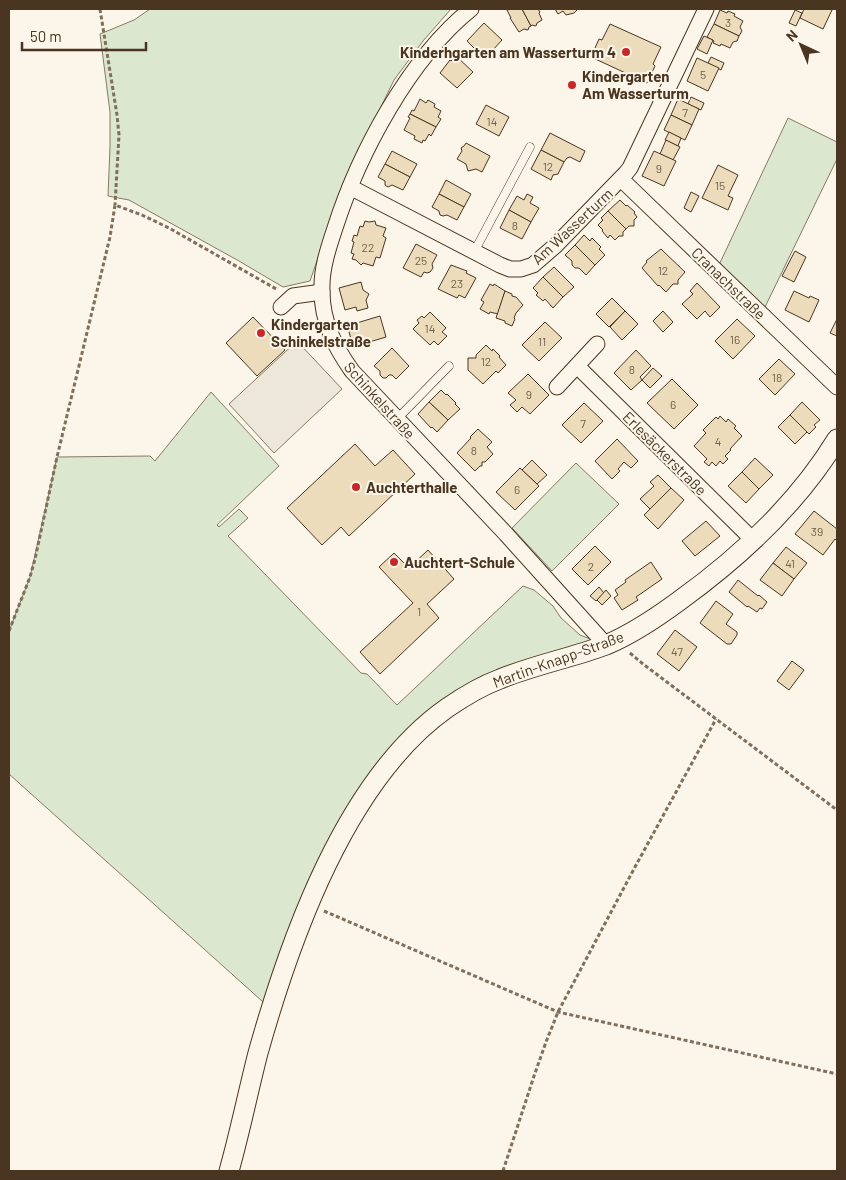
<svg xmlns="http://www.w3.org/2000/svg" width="846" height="1180" font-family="Barlow,sans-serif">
  <rect width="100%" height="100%" fill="#fbf6e9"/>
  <!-- green -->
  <g fill="#dce7d0" stroke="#887966">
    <polygon points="150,9 451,9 423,41 394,80 344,183 310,281 283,287 239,261 129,200 108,196 110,147 110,112 100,34 134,20"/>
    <polygon points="788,118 837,142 837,159 764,309 719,265"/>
    <polygon points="211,392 279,466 217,525 219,527 239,509 248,518 228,536 361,673 367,674 397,705 523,586 534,590 553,606 561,618 580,635 606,645 464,697 364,798 272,1010 9,774 9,631 30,577 57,457 150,456 155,461"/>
    <polygon points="576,463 619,504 552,571 512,528"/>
  </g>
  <!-- parking -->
  <polygon fill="#ede7d9" stroke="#887966" points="297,341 342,389 274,453 229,404"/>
  <!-- building -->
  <g fill="#ecdcbc" stroke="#4a3520">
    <polygon points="511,9 522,9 531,26 529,27 528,30 524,29 519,32 510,18 511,18 507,10"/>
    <polygon points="522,9 538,9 540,12 539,13 542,20 537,23 536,26 532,25 531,26"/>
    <polygon points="555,9 578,9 574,13 566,15 563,11 558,14"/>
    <polygon points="804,9 830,9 832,10 823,29 800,18"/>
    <polygon points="720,10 727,13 728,11 735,14 734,16 743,21 740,27 742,31 739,36 714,24"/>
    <polygon points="795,10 802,13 796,26 789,23"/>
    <polygon points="484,23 502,40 492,51 493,56 490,58 485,59 467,41"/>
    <polygon points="610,24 661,47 653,64 655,66 647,83 591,57 599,39 602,40"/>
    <polygon points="714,24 739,36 737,41 733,42 730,48 721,44 720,46 713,43 714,41 707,37"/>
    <polygon points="704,36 713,40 707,54 697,49"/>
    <polygon points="456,56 473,72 457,88 440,73 450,60 451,61"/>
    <polygon points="711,57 724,63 721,70 708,63"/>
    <polygon points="697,58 719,68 708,91 687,81"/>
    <polygon points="691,97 704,103 701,110 688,104"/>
    <polygon points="420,99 426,103 428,100 435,104 434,107 441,111 438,117 441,119 436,127 410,114 412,110 414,111"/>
    <polygon points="678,99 699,109 692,125 671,115"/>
    <polygon points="486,105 509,117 499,136 476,124"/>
    <polygon points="410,114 436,127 431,136 429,134 425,141 423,140 422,143 414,139 415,136 404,130 410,118 408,117"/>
    <polygon points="671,115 692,125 685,140 664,130"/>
    <polygon points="669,132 681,138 678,146 665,140"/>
    <polygon points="550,133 585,151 580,162 570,157 567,158 564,162 541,150"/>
    <polygon points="666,140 680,147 673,160 660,154"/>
    <polygon points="466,143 490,156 482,172 476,169 468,171 466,164 457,159 462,151 461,148 464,146"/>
    <polygon points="541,150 564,162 558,174 553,175 551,180 531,169"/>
    <polygon points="392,151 417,164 410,177 385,164"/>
    <polygon points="654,151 676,161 664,186 642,176"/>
    <polygon points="385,164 410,177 403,190 392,185 388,187 385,185 385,181 378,177"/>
    <polygon points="718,165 738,175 728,196 733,198 728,210 702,198"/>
    <polygon points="446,180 471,194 464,207 439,194"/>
    <polygon points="691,192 699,196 691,212 684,208"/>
    <polygon points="439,194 464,207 457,220 447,215 443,216 440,215 439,211 432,207"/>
    <polygon points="527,194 533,197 530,203 539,208 531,222 509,210 517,196 524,200"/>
    <polygon points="620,200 626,206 627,205 635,212 634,213 637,217 634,220 634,226 629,226 626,229 608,211"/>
    <polygon points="509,210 531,222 522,239 500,228"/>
    <polygon points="608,211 626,229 623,232 623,236 619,236 615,240 610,235 608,238 602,231 603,230 598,225 603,220 601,218"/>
    <polygon points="365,221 369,222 375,221 376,225 386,228 383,236 386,238 380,258 376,257 373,266 363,263 361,265 356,260 352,259 354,254 351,253 354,242 352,241 354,235 357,236 360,226 363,227"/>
    <polygon points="584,235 590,241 592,238 601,247 599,249 605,255 595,265 575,245"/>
    <polygon points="416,244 437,255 432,264 433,268 430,272 427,273 424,272 421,277 403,268"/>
    <polygon points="575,245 595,265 586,275 579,268 575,268 572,265 572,261 565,255"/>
    <polygon points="661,249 685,272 678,280 678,284 673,284 666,292 659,285 658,286 642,268 647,262 646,261"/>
    <polygon points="795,251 806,257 794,282 782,276"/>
    <polygon points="451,265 467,271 466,273 476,278 465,298 459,295 457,298 438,289"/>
    <polygon points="554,267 574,287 563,297 543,277"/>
    <polygon points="543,277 563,297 553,308 545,299 543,301 536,295 538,293 533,288"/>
    <polygon points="361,282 363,290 369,294 366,300 368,308 357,311 356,307 345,310 339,288"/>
    <polygon points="697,283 720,307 710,317 705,311 697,319 682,304 693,294 690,291"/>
    <polygon points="490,284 493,286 494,284 505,291 498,314 490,312 489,314 480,309 484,302 481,300"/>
    <polygon points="505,291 512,294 512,296 516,297 523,305 516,313 514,318 515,319 512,326 505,323 505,321 496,318"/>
    <polygon points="794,291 809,298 810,296 819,300 809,322 785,310"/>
    <polygon points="612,298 625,311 609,327 596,314"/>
    <polygon points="625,311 638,324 622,340 610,327"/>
    <polygon points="663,311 673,322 663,332 653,321"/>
    <polygon points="430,312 446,328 442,332 447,336 438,345 434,341 430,345 413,329 419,323 417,320 422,316 424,318"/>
    <polygon points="380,316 386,337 356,346 354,338 351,339 349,332 351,331 350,325"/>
    <polygon points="253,317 285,350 257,376 226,343"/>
    <polygon points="737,319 755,336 733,359 715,341"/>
    <polygon points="837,319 837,336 830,333"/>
    <polygon points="545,322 562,338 539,361 522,345"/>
    <polygon points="486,345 492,351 493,349 500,356 499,357 506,365 498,373 496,371 483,384 468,370 468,358 476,358 476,355"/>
    <polygon points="392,348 409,366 396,379 392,375 389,375 386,378 383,378 380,375 380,371 374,366"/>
    <polygon points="636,350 651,366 640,377 642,380 631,390 614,373"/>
    <polygon points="779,359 795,374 775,395 759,379"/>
    <polygon points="653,368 662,376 650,388 642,380"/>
    <polygon points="528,374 549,395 530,414 522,407 517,412 510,405 516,400 508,393"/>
    <polygon points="672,379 698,405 674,429 647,403"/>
    <polygon points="441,390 446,395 447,394 456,403 455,404 460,409 448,420 429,402"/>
    <polygon points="429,402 448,420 437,432 432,427 431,428 418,414"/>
    <polygon points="802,402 820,420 814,425 816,427 809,434 790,415"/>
    <polygon points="584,403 603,421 581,443 562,425"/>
    <polygon points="790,415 807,432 795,444 778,427"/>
    <polygon points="720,416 726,422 728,419 736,426 734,428 742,436 730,449 731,450 725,456 728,459 723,464 720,461 716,466 712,462 709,466 704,462 707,459 694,446 706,433 703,430 716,417 718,419"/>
    <polygon points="478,429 492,442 487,447 493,454 485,462 482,462 482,466 480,466 475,471 457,453 471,438 470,437"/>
    <polygon points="617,439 638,461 631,468 624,462 618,469 620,471 612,479 595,461"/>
    <polygon points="355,444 375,466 393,450 415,474 349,536 341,527 322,545 287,508"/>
    <polygon points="755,458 773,475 759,489 742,472"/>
    <polygon points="532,460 547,475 537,484 522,470"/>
    <polygon points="520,468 539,486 515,510 496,492"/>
    <polygon points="742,472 759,489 746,503 728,486"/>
    <polygon points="658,475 671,488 650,509 640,499 654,486 650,482"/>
    <polygon points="671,488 684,500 658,529 644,515"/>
    <polygon points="814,511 837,529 837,538 835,540 835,539 823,555 795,534"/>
    <polygon points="706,521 720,536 695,556 682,541"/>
    <polygon points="595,546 611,562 588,585 572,569"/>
    <polygon points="786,547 807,563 794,579 773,563"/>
    <polygon points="428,550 454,579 427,604 439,618 380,674 360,652 413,603 379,567 394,553 409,568"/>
    <polygon points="651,562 662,579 636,597 638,600 622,610 614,598 618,595 615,590 626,582 625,580"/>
    <polygon points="773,563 794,579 782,596 760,580"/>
    <polygon points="738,580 758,596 759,595 767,602 762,609 760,608 757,612 748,606 747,607 729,592"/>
    <polygon points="599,587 604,593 596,601 590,596"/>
    <polygon points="606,590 611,596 602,605 597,600"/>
    <polygon points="716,601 733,614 726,624 737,632 737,635 731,644 727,644 700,623"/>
    <polygon points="675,630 697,647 679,671 657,654"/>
    <polygon points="792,661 804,670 789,690 777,681"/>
  </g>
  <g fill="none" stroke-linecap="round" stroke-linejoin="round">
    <defs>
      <g id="service">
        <polyline points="474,252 530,147"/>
        <polyline points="397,419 449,366"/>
      </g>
      <g id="minor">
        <path d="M471,9C409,59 359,153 335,228C328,249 321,270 322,291C322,322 335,347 352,371L506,534L606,645"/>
        <polyline points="621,179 837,387"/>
        <polyline points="350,187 500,265 510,269 521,269 533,265 555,246 626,173 630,168 706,9"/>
        <polyline points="281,307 293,296 322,292"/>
        <polyline points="577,366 753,540"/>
        <polyline points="557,387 597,344"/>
      </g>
      <path id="tertiary" d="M229,1171C240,1132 248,1092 258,1053C290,939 346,779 447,708C463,697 481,686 500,679C534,665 571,658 606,645C632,634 656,618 679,601C740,557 798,503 837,439"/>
    </defs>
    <!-- service casing -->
    <use href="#service" stroke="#4a3520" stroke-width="9"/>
    <!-- minor casing -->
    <use href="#minor" stroke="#4a3520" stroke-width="17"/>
    <!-- tertiary casing -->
    <use href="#tertiary" stroke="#4a3520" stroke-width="21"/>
    <!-- path -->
    <g stroke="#7f6f5c" stroke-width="3" stroke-dasharray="4 2.5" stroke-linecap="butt">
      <polyline points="100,9 117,115 119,135 115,205"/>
      <polyline points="9,631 30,577 35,559 57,457 110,237 115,205 142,215 169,228 278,290"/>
      <polyline points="630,653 643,664 837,810"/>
      <polyline points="324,911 558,1012 837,1074"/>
      <polyline points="503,1171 534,1076 546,1042 558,1012 635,867 716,719"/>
    </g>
    <!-- service -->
    <use href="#service" stroke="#fbf6e9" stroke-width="8"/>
    <!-- minor -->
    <use href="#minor" stroke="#fbf6e9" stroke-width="15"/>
    <!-- tertiary -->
    <use href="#tertiary" stroke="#fbf6e9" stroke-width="19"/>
  </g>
  <!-- markers -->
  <g fill="#c62828" stroke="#fbf6e9" stroke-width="2">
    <circle cx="626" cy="52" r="5"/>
    <circle cx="572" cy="85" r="5"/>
    <circle cx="261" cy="333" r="5"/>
    <circle cx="356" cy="487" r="5"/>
    <circle cx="394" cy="562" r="5"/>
  </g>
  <g text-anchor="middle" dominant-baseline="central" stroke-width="4" stroke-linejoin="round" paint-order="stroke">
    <!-- number labels -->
    <g font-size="12" fill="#725f47">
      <text x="728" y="22">3</text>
      <text x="703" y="74">5</text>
      <text x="685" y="112">7</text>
      <text x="492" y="121">14</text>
      <text x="548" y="166">12</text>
      <text x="659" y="168">9</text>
      <text x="720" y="185">15</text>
      <text x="515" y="225">8</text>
      <text x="368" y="247">22</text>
      <text x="421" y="260">25</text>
      <text x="663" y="270">12</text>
      <text x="457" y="283">23</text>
      <text x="430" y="328">14</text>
      <text x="735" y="339">16</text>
      <text x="542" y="341">11</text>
      <text x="486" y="361">12</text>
      <text x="632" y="369">8</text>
      <text x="777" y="377">18</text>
      <text x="529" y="394">9</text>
      <text x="673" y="404">6</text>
      <text x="583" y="423">7</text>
      <text x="718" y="441">4</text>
      <text x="474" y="450">8</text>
      <text x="517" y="489">6</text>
      <text x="817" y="531">39</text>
      <text x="790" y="563">41</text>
      <text x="591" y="566">2</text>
      <text x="419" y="611">1</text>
      <text x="677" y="651">47</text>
    </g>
    <!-- poi labels -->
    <g font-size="15" font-weight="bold" fill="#4a3520" stroke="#fbf6e9" text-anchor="start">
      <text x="616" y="52" text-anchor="end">Kinderhgarten am Wasserturm 4</text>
      <text x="582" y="76">Kindergarten<tspan x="582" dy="17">Am Wasserturm</tspan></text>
      <text x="271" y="324">Kindergarten<tspan x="271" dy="17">Schinkelstraße</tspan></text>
      <text x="366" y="487">Auchterthalle</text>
      <text x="404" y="562">Auchtert-Schule</text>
    </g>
    <!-- street labels -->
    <g font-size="15" fill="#4a3520" stroke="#fbf6e9">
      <text transform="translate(572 226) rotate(-43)">Am Wasserturm</text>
      <text transform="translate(729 283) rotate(44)">Cranachstraße</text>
      <text transform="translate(380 400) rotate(48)">Schinkelstraße</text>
      <text transform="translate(665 453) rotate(45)">Erlesäckerstraße</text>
      <text transform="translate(558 659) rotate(-20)">Martin-Knapp-Straße</text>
    </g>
  </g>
  <!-- border -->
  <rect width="846" height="1180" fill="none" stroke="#4a3520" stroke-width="20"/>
  <!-- north arrow -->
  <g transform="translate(801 45) rotate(316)" stroke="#fbf6e9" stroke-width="4" paint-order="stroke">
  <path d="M0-4L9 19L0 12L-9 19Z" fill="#4a3520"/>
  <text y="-8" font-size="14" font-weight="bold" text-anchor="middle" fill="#4a3520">N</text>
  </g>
  <!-- scale -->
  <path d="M22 42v8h124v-8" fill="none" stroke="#4a3520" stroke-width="2.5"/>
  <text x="30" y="42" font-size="15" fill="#4a3520" stroke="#fbf6e9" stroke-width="4" paint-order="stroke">50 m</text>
</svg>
